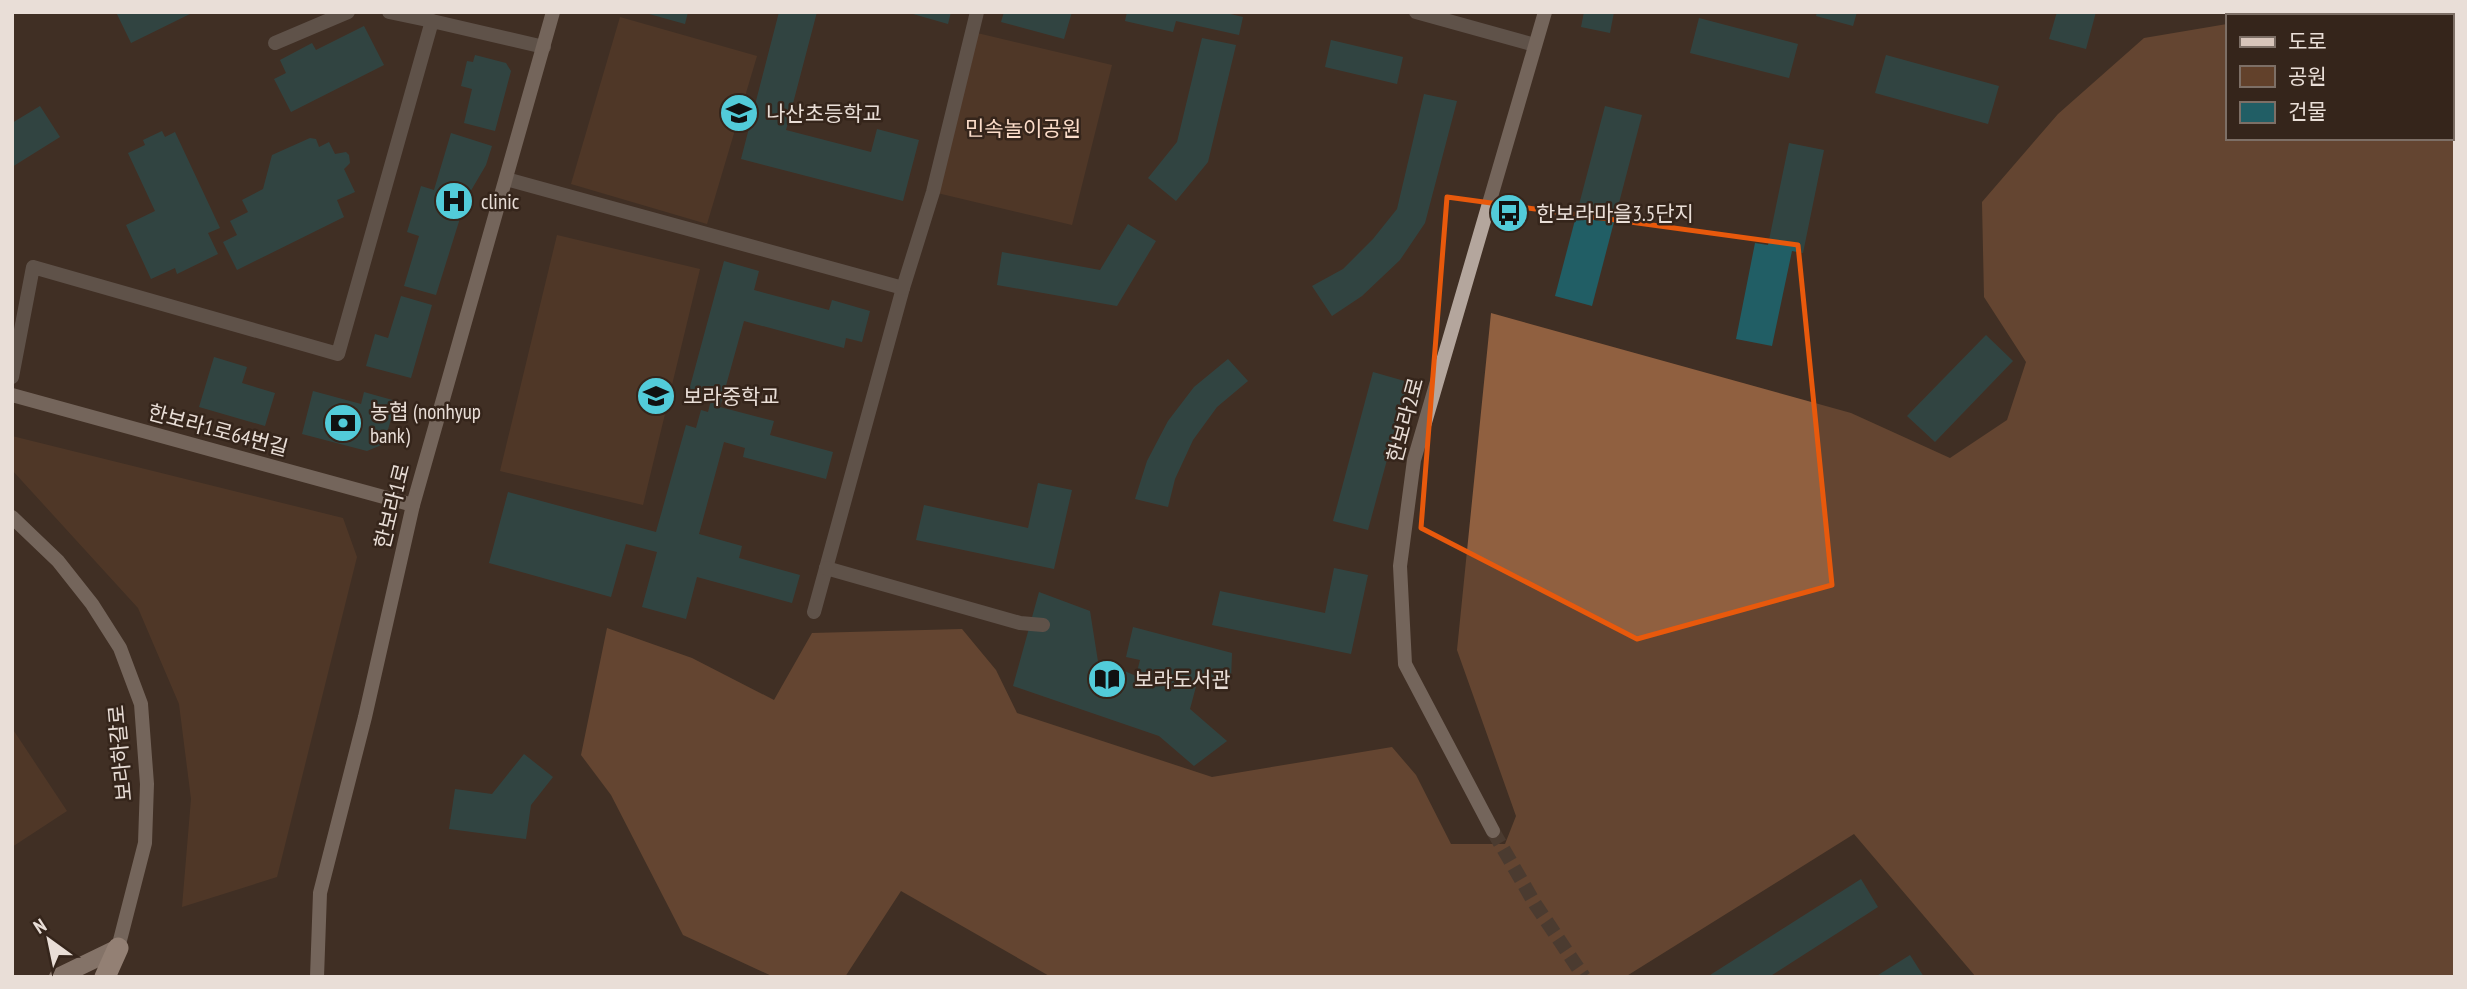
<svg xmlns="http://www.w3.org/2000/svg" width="2467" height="989" font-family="'PT Sans Narrow','Noto Sans KR',sans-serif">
  <rect width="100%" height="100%" fill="#402f24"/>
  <!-- green -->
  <g fill="#62412b">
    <polygon points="620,17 757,56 707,224 571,184"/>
    <polygon points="973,32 1112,65 1072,225 933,192"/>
    <polygon points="557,235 700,269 643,505 500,471"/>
    <polygon points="12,436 343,518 357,557 277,877 182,907 191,799 179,704 138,608 12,470"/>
    <polygon points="12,728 67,811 12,847"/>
  </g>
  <!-- forest -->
  <polygon fill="#906040" points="2298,12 2455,12 2455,977 1976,977 1854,834 1625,977 1051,977 901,891 845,977 774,977 683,935 611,795 581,755 607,628 692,658 774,700 812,633 962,629 996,670 1017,713 1212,777 1392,747 1416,775 1451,844 1505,844 1516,816 1457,650 1491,313 1851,413 1950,458 2007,420 2026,362 1984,297 1982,202 2058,114 2144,38 2227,24 2227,138 2451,138 2451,16 2278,16"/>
  <!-- building -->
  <g fill="#215e65">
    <polygon points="116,12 194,12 131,43"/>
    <polygon points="642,12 688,12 685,24"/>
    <polygon points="779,12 817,12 786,130 871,152 877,129 919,140 903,201 741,159"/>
    <polygon points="906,12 951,12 948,24"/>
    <polygon points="1004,12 1072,12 1064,39 1001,22"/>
    <polygon points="1127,12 1222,12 1243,17 1239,35 1176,21 1173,32 1125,21"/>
    <polygon points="1584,12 1614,12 1610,33 1581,27"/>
    <polygon points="1817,12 1857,12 1853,26 1816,16"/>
    <polygon points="2057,12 2096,12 2086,49 2049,39"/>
    <polygon points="1699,18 1798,44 1789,78 1690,53"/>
    <polygon points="364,26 384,65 291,112 274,79 286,73 280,60 312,43 316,50"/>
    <polygon points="1202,38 1236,45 1208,162 1176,201 1148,178 1177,142"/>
    <polygon points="1331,40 1403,57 1397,84 1325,67"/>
    <polygon points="475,55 506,63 511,71 495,131 464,123 472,89 461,86 467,61 473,62"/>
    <polygon points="1886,55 1999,86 1988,124 1875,93"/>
    <polygon points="1424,94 1457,101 1425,223 1400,260 1362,296 1332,316 1312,286 1343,269 1373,239 1397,209"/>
    <polygon points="40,106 60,137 12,167 12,123"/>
    <polygon points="1605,106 1642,115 1592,306 1555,296"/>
    <polygon points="162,131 165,137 175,132 220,228 208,233 218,254 177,274 175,268 151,279 126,225 155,211 128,153 145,145 143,140"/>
    <polygon points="451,133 492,146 486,165 466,199 436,295 404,286 419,236 407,232 421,186 434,190"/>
    <polygon points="310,138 316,139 319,147 329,142 335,154 346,152 349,155 350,163 344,169 355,192 337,200 344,217 237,270 223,242 237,235 230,221 248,212 242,200 263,189 272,155"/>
    <polygon points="1789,143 1824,150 1803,253 1792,251 1772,346 1736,339 1755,243 1768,245"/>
    <polygon points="1128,224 1156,241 1117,306 997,285 1002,252 1100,270"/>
    <polygon points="724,261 759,271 754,290 829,310 832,300 870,311 862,342 846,338 844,348 744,321 720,407 774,421 770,435 833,452 826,479 743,457 745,448 724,442 699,534 742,546 739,558 800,575 792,603 697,577 686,619 642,607 657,552 626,544 611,597 489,563 508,492 656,532 686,425 696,428 701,410 708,412 711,400 688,394"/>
    <polygon points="401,296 432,305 411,378 366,366 375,334 388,338"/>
    <polygon points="1986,335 2013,361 1935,442 1907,416"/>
    <polygon points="214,357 247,367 242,383 275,393 265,426 199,407"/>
    <polygon points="1228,359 1248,381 1217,407 1193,440 1175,479 1168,507 1135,499 1147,461 1168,421 1194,387"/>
    <polygon points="1373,372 1408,382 1368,530 1333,521"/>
    <polygon points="313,391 361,404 364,392 396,401 384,444 367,451 302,434"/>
    <polygon points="1038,483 1072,490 1054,569 916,540 924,505 1028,528"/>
    <polygon points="1334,568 1368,575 1351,654 1212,625 1220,591 1325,613"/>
    <polygon points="1039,592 1090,611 1099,668 1120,669 1136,676 1140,660 1126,657 1133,627 1232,653 1231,680 1198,679 1190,709 1227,741 1194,766 1159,736 1013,686"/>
    <polygon points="524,754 553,777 531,805 526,839 449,829 455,789 492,794"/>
    <polygon points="1861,879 1878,907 1769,977 1707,977"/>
    <polygon points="1910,955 1924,977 1875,977"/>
  </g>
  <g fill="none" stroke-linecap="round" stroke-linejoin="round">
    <!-- secondary-tunnel -->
    <polyline stroke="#59493f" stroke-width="14" stroke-dasharray="14 7" stroke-linecap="butt" points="1493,831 1535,904 1584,977"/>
    <!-- street -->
    <g stroke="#857c77" stroke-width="14">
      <polyline points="389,12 432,21"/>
      <polyline points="1416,12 1535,45"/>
      <polyline points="275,43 348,12"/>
      <polyline points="506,179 903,288 814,612"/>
      <polyline points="903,288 933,192 977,12"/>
      <polyline points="12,377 33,267 338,354 432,21 544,47"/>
      <polyline points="826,568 1020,623 1043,625"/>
    </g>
    <!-- secondary -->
    <g stroke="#b4a69d" stroke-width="14">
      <polyline points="12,395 413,505"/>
      <polyline points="12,517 58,561 92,604 120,648 141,704 147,784 145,843 118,948 113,955"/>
      <polyline points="1493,831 1405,664 1400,566 1414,460 1545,12"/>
      <polyline points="317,977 320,893 365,717 413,505 553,12"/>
    </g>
    <!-- primary -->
    <polyline stroke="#d8c5ba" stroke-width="18" points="58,977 118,948"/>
    <!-- highway -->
    <polyline stroke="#f8e2d4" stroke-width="21" points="105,977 118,948"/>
  </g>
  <!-- marked area -->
  <path d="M0 0H2467V989H0ZM1447,197L1798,245L1832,585L1637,639L1421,528Z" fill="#402f24" fill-opacity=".55" fill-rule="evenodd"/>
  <path fill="none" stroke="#e8590c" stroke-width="5" stroke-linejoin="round" d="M1447,197L1798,245L1832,585L1637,639L1421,528Z"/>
  <!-- icons -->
  <defs>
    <symbol id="school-disc" viewBox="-11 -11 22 22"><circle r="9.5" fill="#52cbd9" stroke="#35251b"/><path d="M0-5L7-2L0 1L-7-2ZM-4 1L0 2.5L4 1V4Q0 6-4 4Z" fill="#111"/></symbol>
    <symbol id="hospital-disc" viewBox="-11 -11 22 22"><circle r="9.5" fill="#52cbd9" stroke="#35251b"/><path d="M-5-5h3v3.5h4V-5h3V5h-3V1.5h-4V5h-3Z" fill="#111"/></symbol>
    <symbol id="bus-disc" viewBox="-11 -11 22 22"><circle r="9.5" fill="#52cbd9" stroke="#35251b"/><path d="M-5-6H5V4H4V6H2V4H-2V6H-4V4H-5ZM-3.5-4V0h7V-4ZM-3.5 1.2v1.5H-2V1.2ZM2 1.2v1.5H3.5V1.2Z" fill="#111"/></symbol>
    <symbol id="bank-disc" viewBox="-11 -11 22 22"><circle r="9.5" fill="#52cbd9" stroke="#35251b"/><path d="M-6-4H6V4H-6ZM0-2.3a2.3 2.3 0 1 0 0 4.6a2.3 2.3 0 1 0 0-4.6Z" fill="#111"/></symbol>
    <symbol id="library-disc" viewBox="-11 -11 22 22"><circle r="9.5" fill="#52cbd9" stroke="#35251b"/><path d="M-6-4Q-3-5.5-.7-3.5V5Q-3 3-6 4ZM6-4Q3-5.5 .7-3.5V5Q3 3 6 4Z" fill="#111"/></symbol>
  </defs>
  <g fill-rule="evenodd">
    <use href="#school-disc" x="717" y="91" width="44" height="44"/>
    <use href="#hospital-disc" x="432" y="179" width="44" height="44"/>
    <use href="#bus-disc" x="1487" y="191" width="44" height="44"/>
    <use href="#school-disc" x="634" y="374" width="44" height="44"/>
    <use href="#bank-disc" x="321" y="401" width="44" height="44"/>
    <use href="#library-disc" x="1085" y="657" width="44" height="44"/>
  </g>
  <g text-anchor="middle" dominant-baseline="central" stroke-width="5" stroke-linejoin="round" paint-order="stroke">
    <!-- poi labels -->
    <g font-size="21" fill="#e9ded7" stroke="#35251b" text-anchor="start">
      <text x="766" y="113">나산초등학교</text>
      <text x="481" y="201">clinic</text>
      <text x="1536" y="213">한보라마을3.5단지</text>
      <text x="683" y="396">보라중학교</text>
      <text x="370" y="411">농협 (nonhyup<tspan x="370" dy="24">bank)</tspan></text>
      <text x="1134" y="679">보라도서관</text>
    </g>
    <!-- park labels -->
    <g font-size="21" fill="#fcddca" stroke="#35251b">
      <text x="1023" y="128">민속놀이공원</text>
    </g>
    <!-- street labels -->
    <g font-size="21" fill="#e9ded7" stroke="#35251b">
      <text transform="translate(1405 420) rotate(-75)">한보라2로</text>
      <text transform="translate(218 430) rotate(15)">한보라1로64번길</text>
      <text transform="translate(392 506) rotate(-76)">한보라1로</text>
      <text transform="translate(120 753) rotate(-95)">보라하갈로</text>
    </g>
  </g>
  <!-- border -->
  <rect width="2467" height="989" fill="none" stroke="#e9ded7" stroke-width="28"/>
  <!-- legend -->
  <rect x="2226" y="14" width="228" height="126" fill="#35251b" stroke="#7d6f66" stroke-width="2"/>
  <rect x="2240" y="37" width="35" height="10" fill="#d8c5ba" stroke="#7d6f66" stroke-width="2"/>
  <text x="2288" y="49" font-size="21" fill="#e9ded7">도로</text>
  <rect x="2240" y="66" width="35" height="21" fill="#62412b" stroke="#7d6f66" stroke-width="2"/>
  <text x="2288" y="84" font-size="21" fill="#e9ded7">공원</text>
  <rect x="2240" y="102" width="35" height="21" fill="#215e65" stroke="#7d6f66" stroke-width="2"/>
  <text x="2288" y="119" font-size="21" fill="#e9ded7">건물</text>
  <!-- north arrow -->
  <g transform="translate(49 940) rotate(327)" stroke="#35251b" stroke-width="5" paint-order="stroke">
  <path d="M0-5L12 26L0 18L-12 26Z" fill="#e9ded7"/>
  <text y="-10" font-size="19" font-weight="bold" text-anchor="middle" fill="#e9ded7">N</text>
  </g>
</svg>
